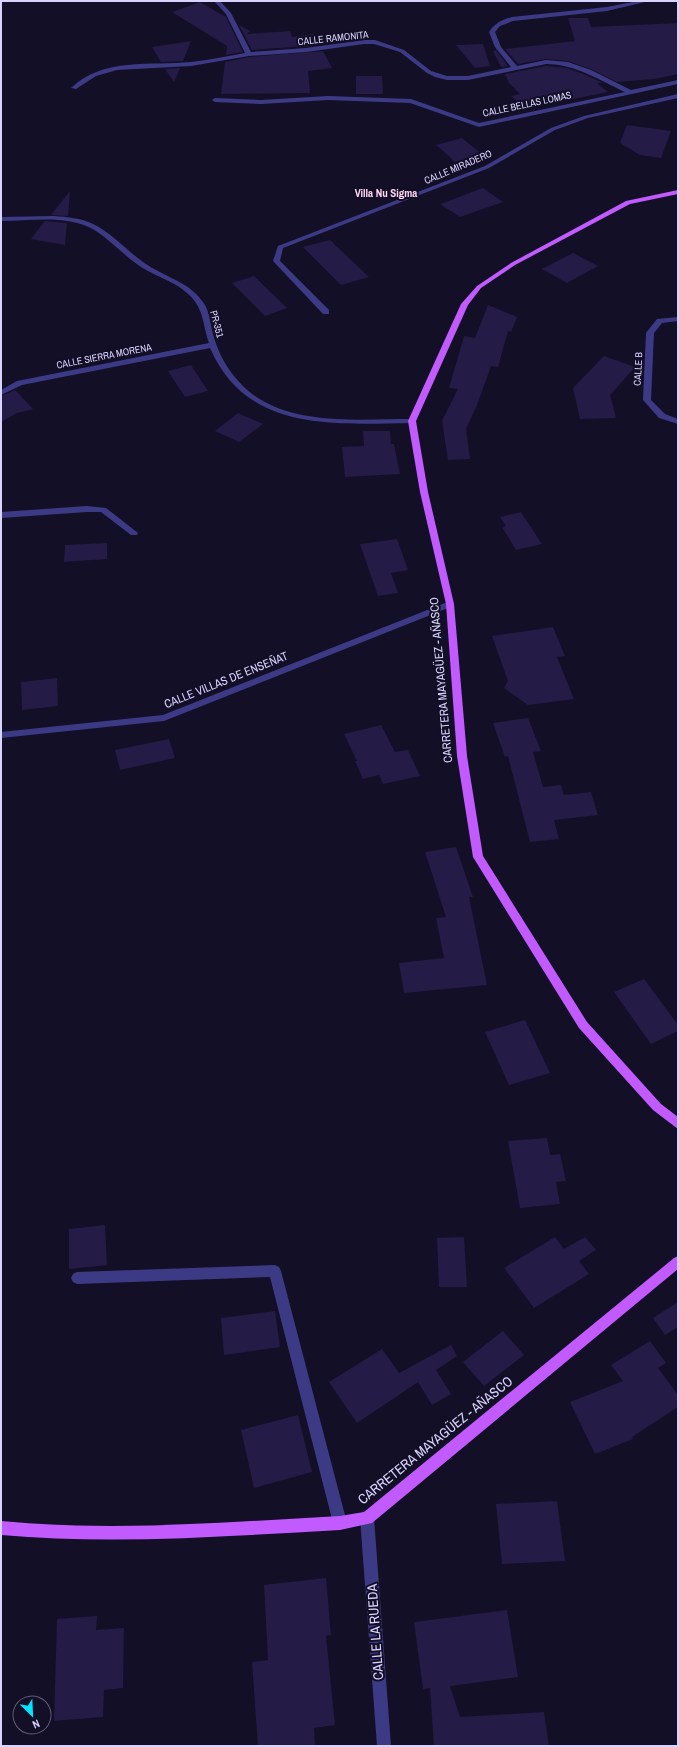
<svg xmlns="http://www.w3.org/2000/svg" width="679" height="1747" font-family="'Archivo Narrow',sans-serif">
  <rect width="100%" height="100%" fill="#130f26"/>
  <!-- building -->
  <g fill="#241b47">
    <polygon points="200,2 226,17 243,52 226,55 227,46 172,12"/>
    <polygon points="568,18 588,18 591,27 678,23 678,74 655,79 617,82 591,69 568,61 546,59 518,64 505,49 575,41"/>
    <polygon points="239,25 250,31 247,34 290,31 292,37 313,34 319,45 252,50"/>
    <polygon points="191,41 183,61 161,62 152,47"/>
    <polygon points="483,44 490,66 475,68 456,45"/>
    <polygon points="496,50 508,66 501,67 493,51"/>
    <polygon points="323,51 332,68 308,71 310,93 221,94 225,62 249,57"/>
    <polygon points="546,66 567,68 586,75 603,83 597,83 608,92 525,109 511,96 520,94 509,83 505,74"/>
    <polygon points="180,68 174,82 165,69"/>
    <polygon points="356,76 382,76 383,94 356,94"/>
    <polygon points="627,125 671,131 661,158 640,155 620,143"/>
    <polygon points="462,138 483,155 455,163 450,157 436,145"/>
    <polygon points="483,188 503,202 460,217 440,204"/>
    <polygon points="70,191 68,216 51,215"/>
    <polygon points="45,221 67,223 65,245 31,239"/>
    <polygon points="330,240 369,277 341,285 303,247"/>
    <polygon points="573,253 598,266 567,283 542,269"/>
    <polygon points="254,276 287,308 265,316 232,283"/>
    <polygon points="488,305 517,317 511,332 508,331 498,367 491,366 477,405 466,429 470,459 448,460 442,421 458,389 449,388 464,336 475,338"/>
    <polygon points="604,356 635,367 610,395 616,418 580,419 573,388"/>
    <polygon points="191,365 208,391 185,397 168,371"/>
    <polygon points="15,390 33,409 17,413 1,422 1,396"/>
    <polygon points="238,413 263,424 239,442 215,431"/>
    <polygon points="363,431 390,431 391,444 394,444 400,474 345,477 342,447 364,446"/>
    <polygon points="521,512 542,544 516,550 502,527 506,526 500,517"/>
    <polygon points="397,539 408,570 391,573 398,593 378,596 360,544"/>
    <polygon points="107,543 107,559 64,562 65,545"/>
    <polygon points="553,627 565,656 557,657 574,699 528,705 504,688 508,681 492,636"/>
    <polygon points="57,678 58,706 22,710 21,682"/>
    <polygon points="528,718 541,751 533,752 543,787 561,785 564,795 591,792 598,815 554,820 559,839 530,842 508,756 505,757 493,723"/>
    <polygon points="381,725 395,752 408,750 420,776 383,784 379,775 363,779 355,761 357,761 344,734"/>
    <polygon points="169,739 175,758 120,770 115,750"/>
    <polygon points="456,847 473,897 469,897 487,985 404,993 399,963 444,958 436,918 446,917 425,852"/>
    <polygon points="644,979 678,1025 678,1031 651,1044 614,992"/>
    <polygon points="525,1020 550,1073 509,1085 485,1032"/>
    <polygon points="547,1138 550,1155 560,1154 566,1181 556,1182 560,1204 520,1208 508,1141"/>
    <polygon points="105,1225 107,1265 69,1269 69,1229"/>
    <polygon points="464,1237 467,1287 439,1287 437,1238"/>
    <polygon points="555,1237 564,1249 585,1237 596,1250 579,1261 589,1274 534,1308 504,1268"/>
    <polygon points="678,1302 678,1327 665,1335 653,1318"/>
    <polygon points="275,1311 280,1347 224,1355 221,1318"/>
    <polygon points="503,1331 524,1355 484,1386 463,1362"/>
    <polygon points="650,1341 666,1363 658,1368 678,1395 678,1407 632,1437 633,1439 595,1454 570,1402 623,1381 611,1365"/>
    <polygon points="451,1345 457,1356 436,1370 451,1394 432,1405 418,1382 357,1423 329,1382 382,1349 399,1373"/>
    <polygon points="298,1415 312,1472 254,1488 241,1430"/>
    <polygon points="557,1501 565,1561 502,1564 496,1504"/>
    <polygon points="326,1578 331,1635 326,1636 335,1725 314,1728 315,1746 258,1746 252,1662 268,1660 264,1585"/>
    <polygon points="507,1610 518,1677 450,1686 460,1717 544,1712 549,1746 434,1746 430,1688 423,1689 414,1622"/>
    <polygon points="97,1616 96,1630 124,1628 123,1688 104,1690 103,1717 54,1721 57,1619"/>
  </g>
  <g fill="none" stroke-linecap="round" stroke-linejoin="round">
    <!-- minor -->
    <g fill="#3d3a85" fill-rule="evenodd">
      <path d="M214,1H220L231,13L251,52L306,48L364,40H375L404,50L431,71L447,76H468L511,67L495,47L489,32C495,23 502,20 512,17L607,7L638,1H649L607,11L513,21L500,26L495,32L501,47L517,66L546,60L568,62L591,70L631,90L678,80V84L479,127L410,103L328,100L261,104L215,102L212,100L215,98L261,100L328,96L411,99L479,123L625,92C599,80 575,64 546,64L468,80H447L435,77L427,73L400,52L374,44H364L306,52L249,56L191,66L117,70L96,76L76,89L71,88C103,57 151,66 191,62C209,60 227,56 245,53L226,14Z"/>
      <polygon points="678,94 678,98 588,118 555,130 489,168 283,248 280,261 329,310 329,314 323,314 273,261 278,246 485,166 551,128 584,116"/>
      <path d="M54,216C67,217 81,218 93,224C112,233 126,250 143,262C165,278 190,281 205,305C210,314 210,324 213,334C220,361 238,387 263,401C306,425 364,419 412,419L416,421L412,423C334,424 247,433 210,348L22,385L1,395V390L17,381L209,343C204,330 204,315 196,303C184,285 164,280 146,270C128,260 114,243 96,231C69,214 32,221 1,221V217Z"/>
      <polygon points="678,317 678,321 662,323 654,333 651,400 665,414 678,419 678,424 659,418 643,400 646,333 657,319"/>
      <polygon points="87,506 106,508 138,533 137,535 131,535 101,512 87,512 1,518 1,512"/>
      <polygon points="450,601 454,604 453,606 164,721 1,738 1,732 163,715"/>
      <polygon points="275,1265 279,1267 281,1271 347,1523 345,1528 340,1530 335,1528 333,1523 270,1277 77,1284 73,1282 71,1278 73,1274 77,1272"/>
      <polygon points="367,1511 372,1513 374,1518 391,1746 377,1746 360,1518 362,1513"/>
    </g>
    <!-- major -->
    <g fill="#c25bff" fill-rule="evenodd">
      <polygon points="678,190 678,194 630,204 515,265 481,288 468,305 416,421 428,492 454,604 467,756 483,856 587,1022 661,1104 678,1117 678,1129 653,1110 579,1028 473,857 457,756 446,604 420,492 408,421 461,304 477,286 511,263 626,201"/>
      <path d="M678,1256V1269L372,1523L340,1530C227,1536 114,1545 1,1535V1521C114,1532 227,1522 340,1516L364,1512L674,1258Z"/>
    </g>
  </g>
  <g text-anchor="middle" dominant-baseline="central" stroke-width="4" stroke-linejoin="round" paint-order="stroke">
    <!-- far-street labels -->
    <g font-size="10" fill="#d9d4ff" stroke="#130f26">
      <text transform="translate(333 38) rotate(-6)">CALLE RAMONITA</text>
      <text transform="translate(527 104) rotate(-12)">CALLE BELLAS LOMAS</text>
      <text transform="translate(458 167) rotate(-23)">CALLE MIRADERO</text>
      <text transform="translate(217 324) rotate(75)">PR-351</text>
      <text transform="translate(104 356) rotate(-11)">CALLE SIERRA MORENA</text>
      <text transform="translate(638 369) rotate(-87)">CALLE B</text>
    </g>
    <!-- far-neighbourhood labels -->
    <g font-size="11" font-weight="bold" fill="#ffd6f0" stroke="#130f26">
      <text x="386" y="193">Villa Nu Sigma</text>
    </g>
    <!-- street labels -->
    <g font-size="12" fill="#d9d4ff" stroke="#130f26">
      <text transform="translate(226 680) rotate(-22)">CALLE VILLAS DE ENSEÑAT</text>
      <text transform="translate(441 680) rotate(-95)">CARRETERA MAYAGÜEZ - AÑASCO</text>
    </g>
    <!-- near-street labels -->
    <g font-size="14" fill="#d9d4ff" stroke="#130f26">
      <text transform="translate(435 1440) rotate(-39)">CARRETERA MAYAGÜEZ - AÑASCO</text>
      <text transform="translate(375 1632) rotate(-94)">CALLE LA RUEDA</text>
    </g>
  </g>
  <!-- border -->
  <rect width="679" height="1747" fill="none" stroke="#d9d4ff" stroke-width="4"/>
  <!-- north arrow -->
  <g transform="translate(32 1715) rotate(156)"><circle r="19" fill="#130f26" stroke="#625e7d"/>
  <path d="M0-3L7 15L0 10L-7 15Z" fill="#00e5ff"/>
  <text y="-6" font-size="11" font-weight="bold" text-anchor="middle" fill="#d9d4ff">N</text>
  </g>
</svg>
